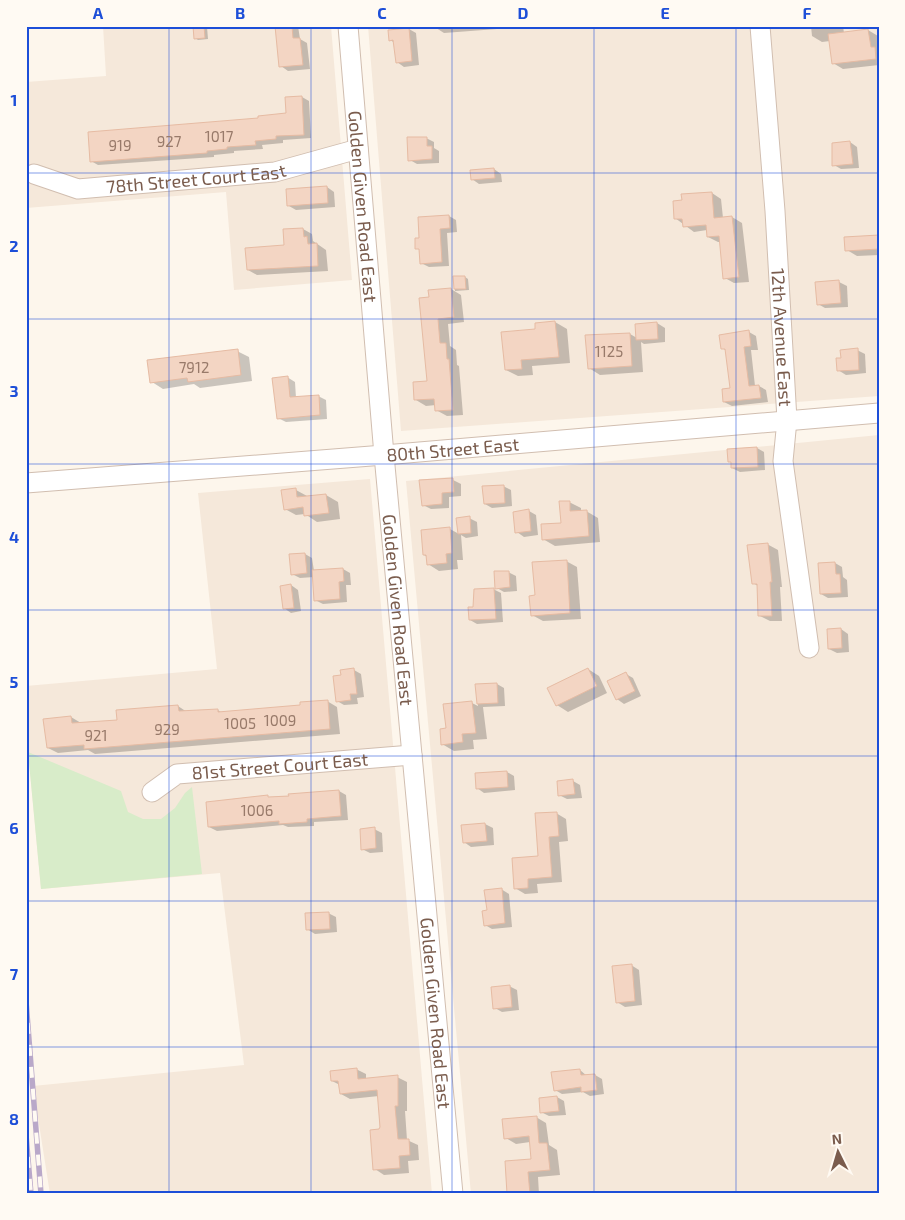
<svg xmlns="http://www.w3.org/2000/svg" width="905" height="1220" font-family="'Exo 2',sans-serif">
  <rect width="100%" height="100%" fill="#fdf6ec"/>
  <!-- residential -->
  <g fill="#f5e8da">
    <polygon points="103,26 331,26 352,280 234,290 226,192 26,208 26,82 106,76"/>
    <polygon points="368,26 879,26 879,396 401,431"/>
    <polygon points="879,435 879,1194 471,1194 406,481"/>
    <polygon points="370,479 432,1194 50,1194 33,1086 244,1065 220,873 41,889 26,729 26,686 217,669 198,493"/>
  </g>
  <!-- green -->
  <polygon fill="#d8ecc9" points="28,752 121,791 128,812 143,819 161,819 175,808 185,793 192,787 202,874 41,889"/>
  <!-- shadow -->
  <g fill="#0003">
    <polygon points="194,26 207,27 208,39 198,40 195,38"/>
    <polygon points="276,26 298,26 300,39 307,43 310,69 288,71 281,66"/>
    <polygon points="433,26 497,26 497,29 444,33"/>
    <polygon points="811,26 843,26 844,33 868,30 878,36 879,65 843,69 833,63 830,41 822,42 812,36"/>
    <polygon points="409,29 416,33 419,65 404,67 397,62 395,43 390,40"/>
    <polygon points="302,97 309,101 311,138 283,140 283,143 262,145 263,149 234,151 234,153 214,155 214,157 98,165 91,161 287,114"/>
    <polygon points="426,138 434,142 434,148 439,151 439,163 417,164 410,160"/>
    <polygon points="850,142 857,147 859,168 841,169 834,165"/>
    <polygon points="494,169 501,174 502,182 479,184 472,179"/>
    <polygon points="327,187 334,192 335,207 296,210 289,206"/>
    <polygon points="712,193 721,199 723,218 732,217 742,223 749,282 734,283 725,278 721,242 718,242 708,237 707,230 694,232 675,218"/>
    <polygon points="449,216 456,220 457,232 447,233 449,266 429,267 421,263 420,250 417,248 421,239"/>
    <polygon points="303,229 312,234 313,241 326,250 328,271 257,275 248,270 285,246"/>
    <polygon points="879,236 879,255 857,256 847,250"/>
    <polygon points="454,277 465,277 468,279 469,290 455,291"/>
    <polygon points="839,282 847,286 848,307 825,308 818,304 816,283"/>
    <polygon points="451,289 461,295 464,322 448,324 450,346 456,350 457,365 459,366 463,415 447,416 436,410 436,405 426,406 416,400 428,382 430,298"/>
    <polygon points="555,322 567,329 570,363 532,366 533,375 518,376 506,370 536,330"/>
    <polygon points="657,323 665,328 665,342 644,344 641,342 643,372 600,375 589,368 630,334 637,338 636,325"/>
    <polygon points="749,332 756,336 758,350 751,350 755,386 759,386 766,390 768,402 732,406 724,402 731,389 727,351 722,348"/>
    <polygon points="857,350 865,354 866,373 846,375 838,370 842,359"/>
    <polygon points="237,351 249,357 252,381 200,388 194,384 163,389 152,382"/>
    <polygon points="287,377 295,382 296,398 318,396 326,400 327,419 286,422 278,418"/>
    <polygon points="757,448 764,452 765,470 740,472 732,468 732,463 729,461"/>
    <polygon points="453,480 461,484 461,496 449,497 449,508 431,509 423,505"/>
    <polygon points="503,486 511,490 512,506 492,508 485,504"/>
    <polygon points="296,490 307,496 326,495 338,502 340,519 317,522 305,514 296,515 285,509"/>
    <polygon points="569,502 581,508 581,511 586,511 598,518 600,542 555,546 543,539 562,524"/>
    <polygon points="529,511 536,515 538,535 524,537 517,532"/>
    <polygon points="469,518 477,522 478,536 466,538 461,535 463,560 457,560 458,569 439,571 428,564 427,557 424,555 450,529 459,534"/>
    <polygon points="767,544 778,550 782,587 780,587 782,621 770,621 760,616 758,586 753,583"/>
    <polygon points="305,554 312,558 314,571 343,569 350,573 351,585 346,585 347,602 323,604 315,600 314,577 300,578 292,574"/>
    <polygon points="566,561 577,567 581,619 543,621 532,615 536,596"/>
    <polygon points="835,563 842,567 843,577 847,580 848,597 828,598 821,594"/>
    <polygon points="508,572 516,576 517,591 504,592 497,588"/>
    <polygon points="291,585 298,590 301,611 291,613 284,608"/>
    <polygon points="493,589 501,593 503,622 477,624 470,620 475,608"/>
    <polygon points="841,629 848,634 849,652 837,653 829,649"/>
    <polygon points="588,669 599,676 607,693 568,712 557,705"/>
    <polygon points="354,670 361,674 364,697 357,698 358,704 344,705 337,701 342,676"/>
    <polygon points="626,674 633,678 641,696 624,704 617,699"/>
    <polygon points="497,684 504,688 505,706 483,707 487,739 473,740 474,749 454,751 442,744 447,730 472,703 478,706 477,686"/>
    <polygon points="327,701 337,707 340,734 95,754 88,750 58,753 48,748 71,717 81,723 118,721 178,706 187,712 218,710 222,713 302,706"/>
    <polygon points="507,772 514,776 515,790 484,793 477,788"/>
    <polygon points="573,781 580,785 582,798 567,799 559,795"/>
    <polygon points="339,791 346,795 348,820 314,822 314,826 288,827 283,825 217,831 209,827 268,797 271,798"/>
    <polygon points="556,813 566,819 568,841 559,842 562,882 537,884 538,893 525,894 515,888 540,857"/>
    <polygon points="485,824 493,828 494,845 471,847 464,842"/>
    <polygon points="374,829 382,833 383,852 370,853 362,849"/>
    <polygon points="501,889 509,894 512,927 492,929 485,925 488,911"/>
    <polygon points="328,913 336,917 337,932 315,934 307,929"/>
    <polygon points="631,965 639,970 642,1005 625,1007 617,1002"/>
    <polygon points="509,986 517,990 519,1010 502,1012 495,1008"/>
    <polygon points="356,1069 366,1074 366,1079 397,1077 407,1082 407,1111 405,1111 407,1140 418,1145 419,1160 408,1161 409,1173 384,1175 375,1169 380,1130 379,1096 350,1099 341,1094 340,1085 332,1081"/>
    <polygon points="580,1070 587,1076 595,1075 602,1079 604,1094 590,1096 583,1092 562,1094 555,1090"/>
    <polygon points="557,1097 564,1101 566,1115 549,1116 541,1112"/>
    <polygon points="536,1117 546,1123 549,1145 557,1150 560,1175 538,1177 539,1194 509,1194 532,1160 530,1142 516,1144 506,1138"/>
  </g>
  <!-- building -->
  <g fill="#f3d5c3" stroke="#e6bba3">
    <polygon points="193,26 204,26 205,38 194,39"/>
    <polygon points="275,26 292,26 293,38 300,38 303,65 279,67"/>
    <polygon points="409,28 412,61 396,63 393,40 389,41 388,30"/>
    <polygon points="868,29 871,47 875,47 876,59 832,64 828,34"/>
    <polygon points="302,96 304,135 276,136 276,139 255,141 256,145 227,147 227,149 207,151 207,153 90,162 88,132 258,118 258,116 286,113 285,97"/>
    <polygon points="407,137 427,137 427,146 432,146 432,159 408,161"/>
    <polygon points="850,141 853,164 832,166 832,143"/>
    <polygon points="494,168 495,178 471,180 470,170"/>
    <polygon points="327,186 328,203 287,206 286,189"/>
    <polygon points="712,192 714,218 732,216 739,277 723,279 719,236 707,237 706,225 683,227 682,219 674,219 673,201 682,200 681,194"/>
    <polygon points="449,215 450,228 440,229 442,262 420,264 419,249 415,249 415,238 419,238 418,217"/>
    <polygon points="303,228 304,237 307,236 308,244 317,243 318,266 247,270 245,248 284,245 283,229"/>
    <polygon points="879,235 879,249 845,251 844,237"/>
    <polygon points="453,276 465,276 466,289 454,289"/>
    <polygon points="839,280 841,303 817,305 815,282"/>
    <polygon points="451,288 454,317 438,319 440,343 446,343 447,359 449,359 453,410 435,411 434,399 414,400 413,382 427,381 419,298 429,297 428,290"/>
    <polygon points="555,321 559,357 521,360 522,369 505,370 501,332 535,329 535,323"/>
    <polygon points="657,322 658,339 636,340 635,324"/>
    <polygon points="749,330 751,346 744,347 749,386 759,385 761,398 723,402 722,389 730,388 725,349 721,349 719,335"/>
    <polygon points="630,333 632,366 588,369 585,335"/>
    <polygon points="858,348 859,370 837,371 836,358 841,358 840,350"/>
    <polygon points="238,349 241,375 188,382 187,378 150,383 147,360"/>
    <polygon points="288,376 290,397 319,395 320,415 277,419 272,378"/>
    <polygon points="757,447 758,467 731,468 731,462 728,462 727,449"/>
    <polygon points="453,478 454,492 442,493 442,504 422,506 419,480"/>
    <polygon points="504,485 505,503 484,504 482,486"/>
    <polygon points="296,488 297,497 326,494 329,513 304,516 303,507 284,510 281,490"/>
    <polygon points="559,501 570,501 570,511 587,510 589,536 542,540 541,524 561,523"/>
    <polygon points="529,509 531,531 515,533 513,512"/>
    <polygon points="470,516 471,533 458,534 456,518"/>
    <polygon points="450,527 452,553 446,554 447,563 427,565 426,555 423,555 421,530"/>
    <polygon points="768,543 772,582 770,582 772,616 758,616 757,584 752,584 747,545"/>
    <polygon points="305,553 307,573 291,575 289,554"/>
    <polygon points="567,560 570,613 531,616 529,596 535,595 532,562"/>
    <polygon points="835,562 836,574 840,574 841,593 820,594 818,563"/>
    <polygon points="343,568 344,581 339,582 340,599 314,601 312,570"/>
    <polygon points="494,571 509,571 510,587 495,589"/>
    <polygon points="291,584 294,608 283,609 280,586"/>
    <polygon points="494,588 496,619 469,620 468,607 473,607 474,589"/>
    <polygon points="841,628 842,648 828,649 827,629"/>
    <polygon points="354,668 357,694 350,694 351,700 336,702 333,676 341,675 340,670"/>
    <polygon points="588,668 597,686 556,706 547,688"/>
    <polygon points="626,672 635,691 616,700 607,681"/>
    <polygon points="497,683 498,703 477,704 475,684"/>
    <polygon points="328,700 330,729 84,749 84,745 47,748 43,719 71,716 72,723 117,720 116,710 178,705 179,711 218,709 218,712 300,705 300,702"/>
    <polygon points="472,701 476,733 462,734 463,742 441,745 440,729 446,728 443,704"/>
    <polygon points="507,771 508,787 476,789 475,773"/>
    <polygon points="573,779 575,794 558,796 557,781"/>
    <polygon points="339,790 341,816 307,819 307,822 279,824 279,821 208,827 206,802 268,795 268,797 289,796 288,794"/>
    <polygon points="557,812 559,836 549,837 552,877 528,879 528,888 514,889 512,858 538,856 535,813"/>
    <polygon points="485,823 487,841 463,843 461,825"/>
    <polygon points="375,827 376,848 361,850 360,829"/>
    <polygon points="502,888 505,923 484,926 482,911 487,910 484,890"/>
    <polygon points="329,912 330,929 306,930 305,913"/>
    <polygon points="632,964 635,1001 616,1003 612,966"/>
    <polygon points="510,985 512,1007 493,1009 491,987"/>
    <polygon points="357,1068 358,1079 398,1075 398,1106 395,1106 398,1139 409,1139 410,1155 399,1156 400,1168 373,1170 370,1130 379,1129 380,1127 377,1090 340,1094 338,1081 331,1081 330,1071"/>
    <polygon points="580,1069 581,1075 595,1074 597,1090 581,1092 581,1087 554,1091 551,1072"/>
    <polygon points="557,1096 559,1111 540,1113 539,1098"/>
    <polygon points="537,1116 539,1143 547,1143 550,1170 528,1172 530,1194 507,1194 505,1161 531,1159 529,1136 504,1139 502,1119"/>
  </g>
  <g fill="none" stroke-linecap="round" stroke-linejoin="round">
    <defs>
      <g id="minor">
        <path id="s1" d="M348,26L384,455L453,1194"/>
        <path id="s2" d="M760,26L775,211L787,420L783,461L809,648"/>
        <path id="s3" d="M34,174L78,189L275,172L358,149"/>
        <path id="s4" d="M26,483L384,455L879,413"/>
        <path id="s5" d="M152,792L177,774L412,755"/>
      </g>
    </defs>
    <!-- minor casing -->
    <use href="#minor" stroke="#d1beb0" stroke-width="21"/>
    <!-- minor -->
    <use href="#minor" stroke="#fff" stroke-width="19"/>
    <defs>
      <g id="rail">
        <polyline points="26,1001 41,1194"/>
        <polyline points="26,1135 31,1194"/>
      </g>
    </defs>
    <!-- rail casing -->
    <use href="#rail" stroke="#b9a8c9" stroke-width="5.5"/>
    <!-- rail -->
    <use href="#rail" stroke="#fffaf3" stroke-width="4" stroke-dasharray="11" stroke-linecap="butt"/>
  </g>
  <!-- grid -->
  <path fill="none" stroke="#1d4ed8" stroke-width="1" stroke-opacity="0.55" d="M169,26V1194M311,26V1194M452,26V1194M594,26V1194M736,26V1194M26,173H879M26,319H879M26,464H879M26,610H879M26,756H879M26,901H879M26,1047H879"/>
  <g text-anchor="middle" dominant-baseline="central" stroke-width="4.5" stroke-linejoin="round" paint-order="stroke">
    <!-- number labels -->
    <g font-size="15" fill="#987a6a">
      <text x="219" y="136">1017</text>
      <text x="169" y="141">927</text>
      <text x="120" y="145">919</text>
      <text x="609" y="351">1125</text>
      <text x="194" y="367">7912</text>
      <text x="280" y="720">1009</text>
      <text x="240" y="723">1005</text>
      <text x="167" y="729">929</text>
      <text x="96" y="735">921</text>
      <text x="257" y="810">1006</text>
    </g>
    <!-- street labels -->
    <g font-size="18" fill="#7a5c4d" stroke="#fffaf3">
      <text stroke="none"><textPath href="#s3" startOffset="165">78th Street Court East</textPath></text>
      <text stroke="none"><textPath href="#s1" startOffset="181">Golden Given Road East</textPath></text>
      <text stroke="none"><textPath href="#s2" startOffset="312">12th Avenue East</textPath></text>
      <text stroke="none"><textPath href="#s4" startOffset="428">80th Street East</textPath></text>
      <text stroke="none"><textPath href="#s1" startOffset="586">Golden Given Road East</textPath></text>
      <text stroke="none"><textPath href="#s5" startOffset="134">81st Street Court East</textPath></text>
      <text stroke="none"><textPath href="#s1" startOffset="991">Golden Given Road East</textPath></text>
    </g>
  </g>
  <!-- border -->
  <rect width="905" height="1220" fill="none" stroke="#fffaf3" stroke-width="55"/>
  <!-- north arrow -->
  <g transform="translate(838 1152) rotate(355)" stroke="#fffaf3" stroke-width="4" paint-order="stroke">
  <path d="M0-4L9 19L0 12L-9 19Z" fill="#7a5c4d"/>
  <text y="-8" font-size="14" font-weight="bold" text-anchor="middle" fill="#7a5c4d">N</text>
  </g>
  <rect x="28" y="28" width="850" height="1164" fill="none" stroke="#1d4ed8" stroke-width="2"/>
  <g font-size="16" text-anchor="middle" font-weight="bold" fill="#1d4ed8">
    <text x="98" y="19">A</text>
    <text x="240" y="19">B</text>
    <text x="382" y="19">C</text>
    <text x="523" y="19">D</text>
    <text x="665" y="19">E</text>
    <text x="807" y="19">F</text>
    <text x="14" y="106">1</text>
    <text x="14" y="252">2</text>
    <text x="14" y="397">3</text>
    <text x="14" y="543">4</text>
    <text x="14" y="688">5</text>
    <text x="14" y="834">6</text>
    <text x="14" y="980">7</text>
    <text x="14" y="1125">8</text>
  </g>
</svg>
